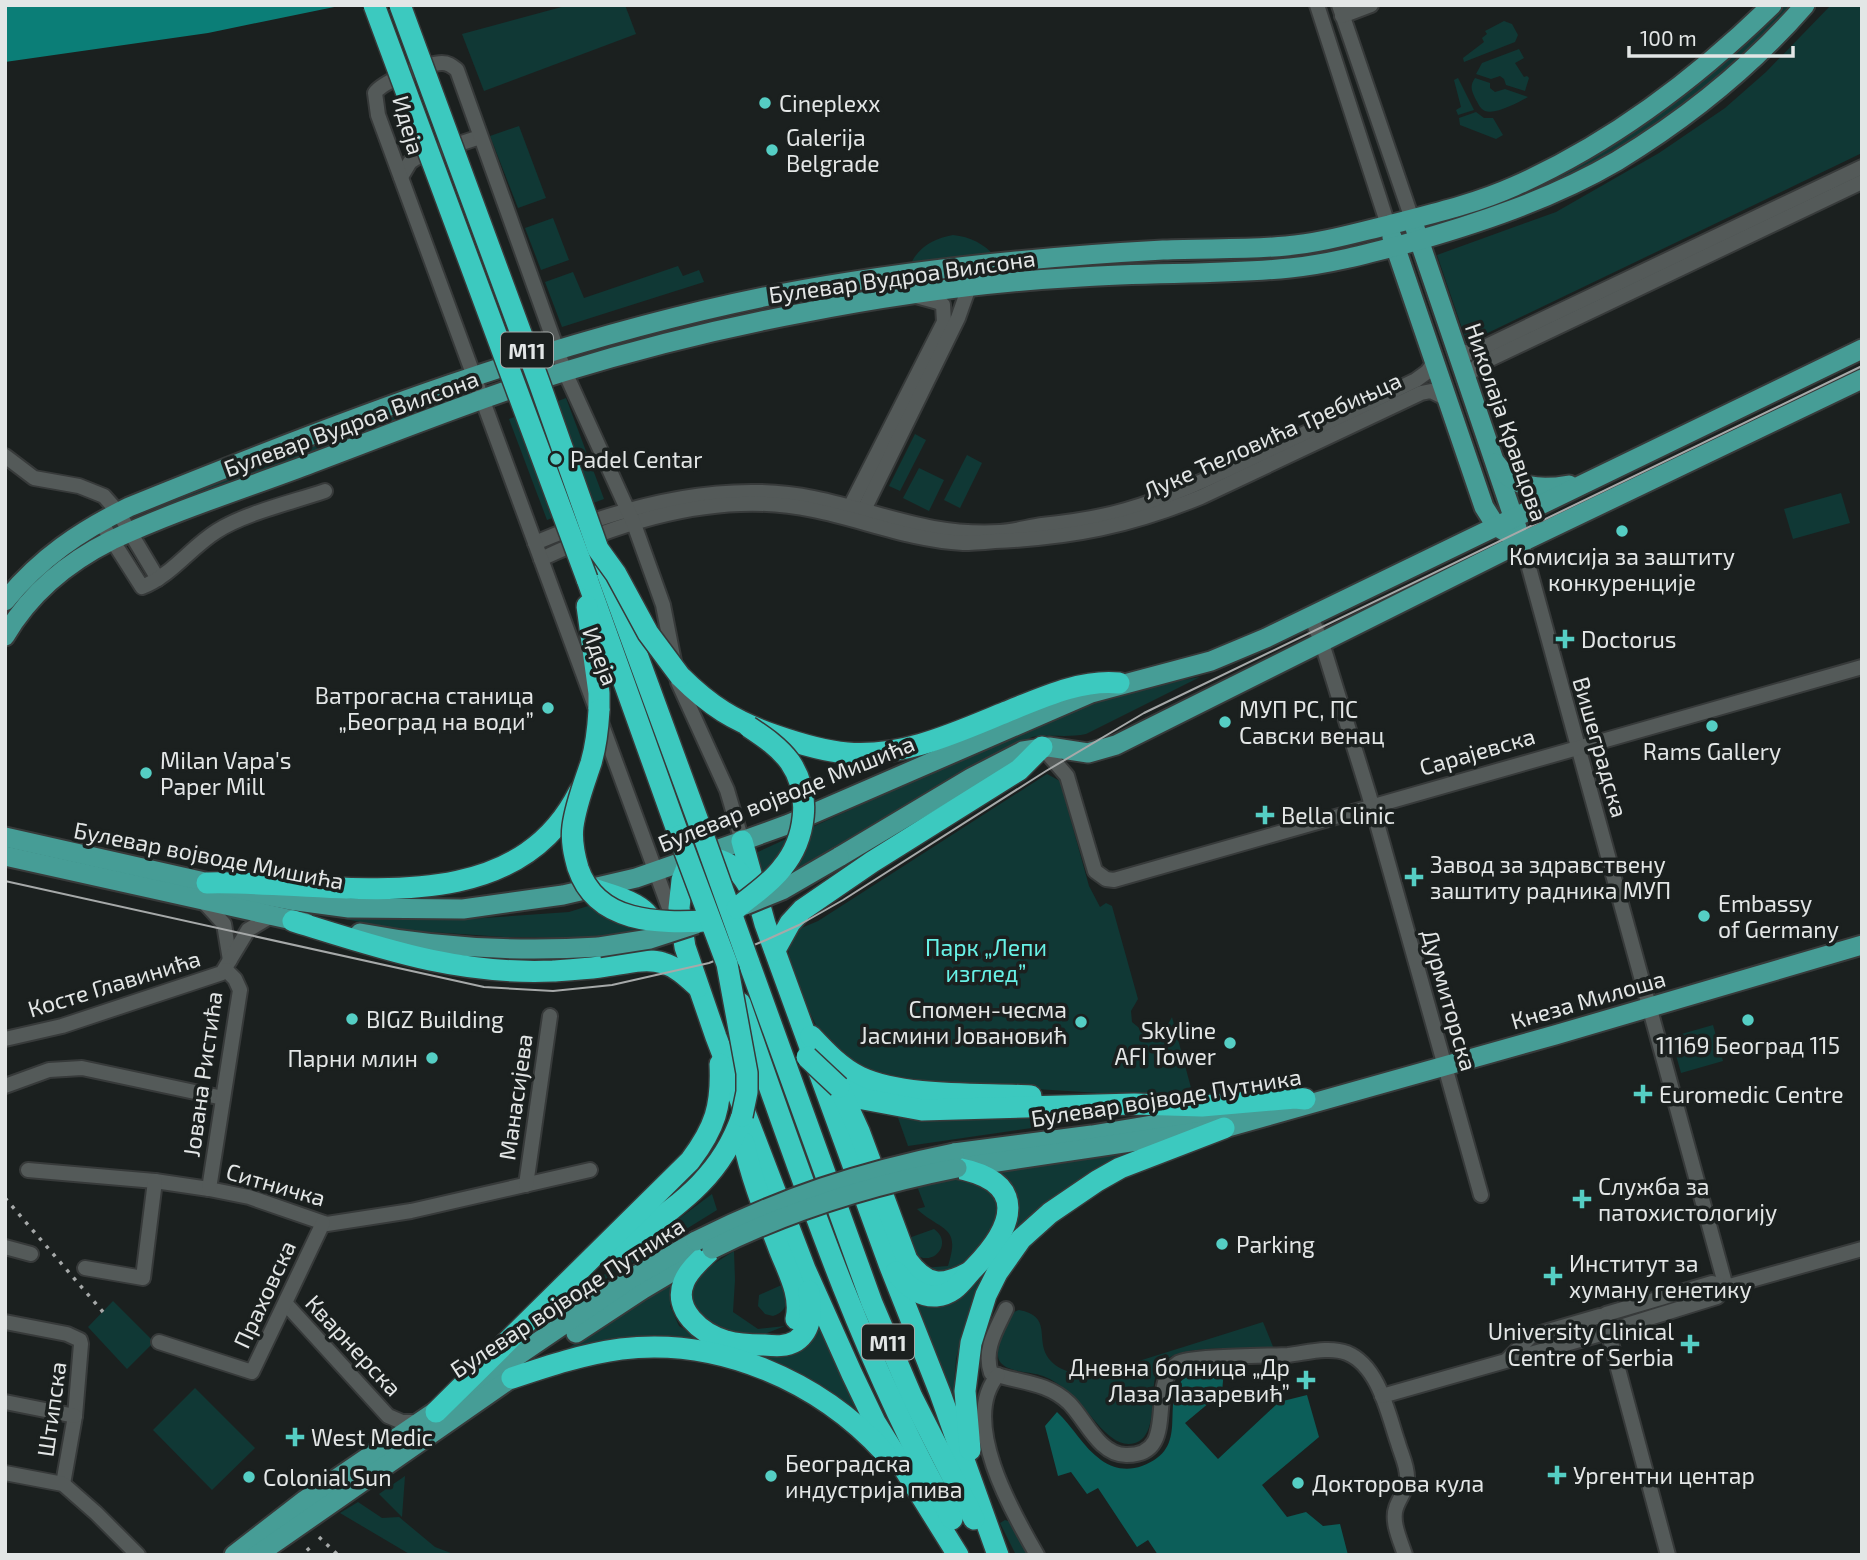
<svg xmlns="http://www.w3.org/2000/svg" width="1867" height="1560" font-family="'Exo 2',sans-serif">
  <rect width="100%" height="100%" fill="#1b201f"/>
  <!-- green -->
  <g fill="#103835">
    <polygon points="569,5 625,5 636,34 484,91 462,34"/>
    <polygon points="1772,5 1805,5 1615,162 1461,227 1453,208 1579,153"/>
    <polygon points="1831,5 1862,5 1862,153 1467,343 1437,255 1556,212 1659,153 1725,108 1766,72"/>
    <polygon points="1504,21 1512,24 1518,35 1515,42 1464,62 1463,58 1484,42 1482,38 1487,34 1485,31"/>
    <polygon points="1519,49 1524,58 1515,63 1524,77 1527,76 1529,78 1525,91 1506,85 1504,79 1500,76 1491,79 1476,74 1482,63"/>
    <polygon points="1458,78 1474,110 1458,115 1456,110 1461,107 1454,80"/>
    <path d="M1475,78L1490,83V88L1495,92L1505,89L1528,97C1519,102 1496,115 1485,111C1480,109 1478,103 1475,98C1471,90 1470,85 1475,78Z"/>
    <polygon points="1476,112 1484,118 1493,118 1503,135 1496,139 1460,125 1459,118"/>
    <polygon points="519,126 546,198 518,208 490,136"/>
    <polygon points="553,218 569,260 541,270 525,228"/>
    <path d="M953,235C971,237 984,244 996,257L909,268C917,247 933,239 953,235Z"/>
    <polygon points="678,266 683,276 699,270 704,282 562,327 545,282 573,272 584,298"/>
    <polygon points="1425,270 1502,498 1496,501 1418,272"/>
    <polygon points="722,315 724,323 591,356 588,349"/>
    <polygon points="450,388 454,398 157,512 154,505"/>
    <polygon points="566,398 604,499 547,520 509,419"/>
    <polygon points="915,434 926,440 900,491 889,486"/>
    <polygon points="967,455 982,463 960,508 944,500"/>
    <polygon points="919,468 944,480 929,511 903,498"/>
    <polygon points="1841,493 1850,523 1793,539 1784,509"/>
    <path d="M1200,677L1086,734C1068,738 1050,734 1032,737L760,889L749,856L1082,704L1131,689Z"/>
    <path d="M1047,774L1060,781L1089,886L1100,907L1106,903L1112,906L1138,999L1131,1011L1132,1022L1145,1033C1159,1035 1166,1029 1172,1017L1194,1099L895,1080L847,1064L819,1031L805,1003L789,959L787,934L818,921Z"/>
    <polygon points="611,903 644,922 648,945 640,952 608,955 603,938 504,937 402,930 272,905 383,918 469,919 569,912 588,906"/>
    <polygon points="1713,1025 1723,1061 1681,1073 1671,1037"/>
    <polygon points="1143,1112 908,1146 897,1115"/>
    <polygon points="1150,1147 1093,1172 1050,1200 978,1289 962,1334 956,1359 954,1385 955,1422 912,1294 921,1298 1010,1230 987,1169"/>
    <path d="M961,1179L994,1190L1002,1208L994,1232L955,1274H934L922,1268L948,1266C961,1225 942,1232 917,1209L925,1207L917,1186Z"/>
    <polygon points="712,1194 717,1210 562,1306"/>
    <path d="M934,1229C954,1243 933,1268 915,1254C910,1250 907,1244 903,1240Z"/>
    <polygon points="734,1251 735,1280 733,1312 758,1329 785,1326 754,1338 699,1323 686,1301 699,1273"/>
    <polygon points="676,1275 670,1306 679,1326 710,1343 750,1351 794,1353 813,1338 818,1314 876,1434 697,1346 561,1353"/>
    <path d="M786,1283C787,1297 790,1311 773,1316L765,1314L758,1306L759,1295Z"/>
    <polygon points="113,1301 154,1342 127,1369 88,1327"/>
    <path d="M1019,1310C1052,1316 1036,1338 1047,1356C1056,1371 1076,1374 1091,1376L1263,1322L1274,1349C1252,1348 1185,1345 1169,1358C1164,1361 1158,1369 1156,1375C1149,1393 1160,1443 1129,1444C1107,1445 1086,1406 1070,1393C1062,1386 1053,1380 1043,1376C1031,1371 1005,1373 999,1360C996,1353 1000,1341 1002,1334C1006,1322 1007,1314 1019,1310Z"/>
    <polygon points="195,1388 255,1448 212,1490 153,1430"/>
    <polygon points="405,1476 402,1517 379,1494"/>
    <polygon points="358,1502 382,1518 399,1517 435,1547 456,1555 411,1555 340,1513"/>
    <polygon points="1005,1520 1011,1522 1032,1555 1016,1555 1000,1523"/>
  </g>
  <!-- forest -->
  <path fill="#0c5e59" d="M1224,1370L1222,1392L1185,1423L1218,1459L1279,1402L1307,1395L1319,1437L1262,1485L1287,1517L1306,1512L1323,1526L1340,1524L1348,1555H1158L1148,1540L1137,1547L1098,1488L1087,1494L1071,1472L1058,1476L1045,1426L1057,1412C1073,1427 1083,1447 1101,1460C1113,1469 1128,1471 1142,1466C1192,1448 1159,1404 1183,1379C1192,1369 1211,1370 1224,1370Z"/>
  <!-- water -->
  <polygon fill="#0b7e77" points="5,5 344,5 208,33 5,62"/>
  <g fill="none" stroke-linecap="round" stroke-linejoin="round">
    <defs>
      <g id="minor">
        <polyline points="1317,5 1388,225"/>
        <polyline points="1339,5 1412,219"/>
        <polyline points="1342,16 1371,5"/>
        <polyline points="401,177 410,162 416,158 480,137"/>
        <polyline points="1457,350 1469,353 1476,351 1862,167"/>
        <polyline points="1466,377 1480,364 1862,182"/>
        <polyline points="5,456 34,478 79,486 104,496 118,512 158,579"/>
        <polyline points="847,513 944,322 943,305 938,302 916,296"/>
        <polyline points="860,518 958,318 969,287"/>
        <path d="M100,521L142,587C171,576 191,547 217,531C245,513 293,502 325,491"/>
        <polyline points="1522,542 1726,1287"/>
        <path d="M535,543C620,507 721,479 814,498C882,512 928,536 1000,532C1015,531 1028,527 1042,525C1070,522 1099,518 1126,510C1173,496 1218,474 1263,453C1314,429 1365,405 1416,380L1427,372L1435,361"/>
        <path d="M541,559C624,520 721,490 813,510C863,520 910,540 963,543C973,543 984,542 995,541C1071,538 1130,526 1201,497L1421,393L1431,391L1447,399"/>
        <polyline points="1311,617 1322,643 1369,795 1481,1195"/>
        <polyline points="1042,747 1067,776 1095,871 1106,879 1114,880 1862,667"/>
        <polyline points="203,901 224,924 230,960"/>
        <path d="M675,924L378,115L375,93C382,82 428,63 442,63C449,63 452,66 457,70L565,372L634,524L663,605L678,682L727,790L742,841"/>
        <polyline points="5,1039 62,1026 222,973 248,930 271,916"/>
        <polyline points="5,1086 49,1070 82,1068 223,1098"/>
        <polyline points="28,1170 155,1181 209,1189 249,1197 327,1224 411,1211 590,1170"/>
        <polyline points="526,1185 550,1016"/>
        <polyline points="209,1189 240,990 235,979 226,970"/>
        <polyline points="5,1247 31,1254"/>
        <polyline points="85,1268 143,1278 155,1181"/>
        <polyline points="1726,1287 1862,1249"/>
        <polyline points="286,1304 388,1416 402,1422 419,1422"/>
        <path d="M1006,1309C996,1330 983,1350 991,1373C1018,1383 1046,1381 1069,1403C1086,1420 1099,1455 1126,1455C1181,1456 1145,1386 1178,1363C1187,1356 1270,1356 1288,1355C1306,1353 1329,1346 1347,1353C1379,1366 1388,1414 1398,1443C1401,1454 1408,1467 1407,1479C1407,1490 1399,1498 1396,1508C1391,1522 1401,1542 1405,1555"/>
        <polyline points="1606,1314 1712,1283 1726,1287"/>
        <polyline points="5,1322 67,1334 80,1340 81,1344 75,1416 63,1484"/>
        <polyline points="1617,1328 1717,1297 1726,1287"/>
        <polyline points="1609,1335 1668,1555"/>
        <polyline points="159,1342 252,1372 323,1223"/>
        <polyline points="1507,1360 1531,1336 1600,1316"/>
        <path d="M998,1375C959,1420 1012,1512 1037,1555"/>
        <polyline points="1382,1396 1601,1334"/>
        <polyline points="5,1402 75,1416"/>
        <polyline points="5,1473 63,1484 96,1513 138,1555"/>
      </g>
      <g id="major">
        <polyline points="1415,228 1517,528"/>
        <polyline points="1392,237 1484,507 1496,526 1506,532"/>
        <path d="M1496,463C1513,489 1541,490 1569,485"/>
        <path d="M5,601C40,558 80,531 129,507C341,421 555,338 779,294C906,270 1034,257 1163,250C1204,248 1245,250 1286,246C1321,243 1355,233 1389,225C1431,214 1475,204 1515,186C1612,143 1696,79 1772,5"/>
        <path d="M5,636C30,593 68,562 112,540C174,511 243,489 307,465C392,433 477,399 563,372C641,348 722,328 802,313C893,295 988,282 1081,277C1150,272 1221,275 1290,268C1329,264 1367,254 1405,244C1477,224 1552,199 1617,161C1686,119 1752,66 1805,5"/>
        <polyline points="5,837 249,892 290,900 349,908 463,909 563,895 636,878 742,841 789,824 1091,693 1211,661 1266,638 1862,349"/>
        <polyline points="5,856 306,923"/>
        <polyline points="839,857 971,778 1023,751 1049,747 1088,753 1116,745 1522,542 1862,379"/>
        <path d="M360,933C439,948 519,952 599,947"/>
        <polyline points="954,1153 1092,1135 1236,1111"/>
        <polyline points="957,1168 1224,1128 1555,1035 1862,945"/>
        <polyline points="576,1333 643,1289 702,1254"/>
        <polyline points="234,1555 305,1500 632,1278 696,1241"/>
        <polyline points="257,1555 520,1372"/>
      </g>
      <g id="highway">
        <polyline points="605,567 701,829"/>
        <polyline points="587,579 679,836"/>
        <polyline points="587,606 599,693 599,710"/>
        <path d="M680,676C710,706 734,721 774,735C797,743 822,751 847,753C902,758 957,732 1006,712C1041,698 1081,679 1119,683"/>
        <polyline points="742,841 765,924 889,1264 940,1393 998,1555"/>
        <path d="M207,883C330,879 510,929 579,792"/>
        <path d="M593,889C613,896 650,903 654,928"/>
        <path d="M758,904C743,873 733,857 696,857L687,867L682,880L679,908L685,947L716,1037L805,1269L852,1374L875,1422L958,1555"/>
        <path d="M293,921C383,949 457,975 553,971C568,970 585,969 600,967C620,965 644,957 663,963C677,967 687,977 698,987"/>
        <polyline points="775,950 790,923 802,910 872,862 1019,770 1042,747"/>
        <polyline points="748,960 872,1303 912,1397 974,1519"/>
        <path d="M740,1003C801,1177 861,1358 952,1519"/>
        <path d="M811,1036C826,1052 841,1068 860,1077C905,1098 982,1093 1031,1096"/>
        <polyline points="839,1087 863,1099 922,1110 1134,1104 1202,1106 1295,1098 1305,1099"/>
        <path d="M839,1087L859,1131L907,1260C927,1287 942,1287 970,1272"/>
        <path d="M744,1143C751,1178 765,1212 778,1246C786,1268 802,1294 796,1319"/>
        <path d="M617,1249C671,1209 719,1183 742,1116"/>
        <path d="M712,1249C702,1259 689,1269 684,1282C672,1310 702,1334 726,1341C738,1345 751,1345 764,1345C775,1346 786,1347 796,1341C813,1329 811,1310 809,1291"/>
        <path d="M896,1272C906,1285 919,1297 936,1296C956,1294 962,1280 974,1268C1015,1226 1029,1182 957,1168"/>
        <path d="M512,1378C548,1366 584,1354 621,1349C719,1337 819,1381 885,1453"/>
        <path d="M436,1412L690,1161C715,1128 722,1106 720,1064"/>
        <polyline points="970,1450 965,1391 971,1343 986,1295 997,1273 1021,1239 1050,1213 1097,1181 1120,1168 1224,1128"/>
      </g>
    </defs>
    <!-- minor casing -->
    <use href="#minor" stroke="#373a3a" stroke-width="18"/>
    <!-- major casing -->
    <use href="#major" stroke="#373a3a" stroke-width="23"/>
    <!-- highway casing -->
    <use href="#highway" stroke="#373a3a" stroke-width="24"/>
    <!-- minor -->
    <use href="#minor" stroke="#545a59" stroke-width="14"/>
    <!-- major -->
    <use href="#major" stroke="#469d96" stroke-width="19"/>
    <!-- highway -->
    <use href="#highway" stroke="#3cc9bf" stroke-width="21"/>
    <!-- tram -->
    <polyline stroke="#a6a9a9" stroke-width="2" points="5,881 484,987 553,991 612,985 709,963 766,940 799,925 843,900 1046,771 1144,713 1862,366"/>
    <!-- rail -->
    <g stroke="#a6a9a9" stroke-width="3.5" stroke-dasharray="3.5 7" stroke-linecap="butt">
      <polyline points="5,1198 103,1312"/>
      <polyline points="319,1537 338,1555"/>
      <polyline points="307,1548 313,1555"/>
    </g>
    <defs>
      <g id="major-bridge">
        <polyline points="745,905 782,890 839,857"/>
        <polyline points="599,947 650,939 696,924"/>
        <path d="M696,1241C782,1198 860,1172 954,1153"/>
        <path d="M712,1249C790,1210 872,1185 957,1168"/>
      </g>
      <g id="highway-bridge">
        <polyline points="374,5 587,579"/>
        <polyline points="400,5 539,382 598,549 616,574 648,633 680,676"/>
        <path d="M599,710C598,728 596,746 591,763C584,784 576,804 573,826C571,841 574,854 578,868C597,924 658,923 707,921"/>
        <polyline points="701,829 748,960"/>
        <polyline points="679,836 727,964 747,1073 747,1092 742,1116"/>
        <path d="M737,908C752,895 770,884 782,868C806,839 812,794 790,762C779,747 764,737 749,727"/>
        <polyline points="807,1057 839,1087"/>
      </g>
    </defs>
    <!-- major-bridge casing -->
    <use href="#major-bridge" stroke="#373a3a" stroke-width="23" stroke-linecap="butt"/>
    <!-- highway-bridge casing -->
    <use href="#highway-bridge" stroke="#373a3a" stroke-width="24" stroke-linecap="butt"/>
    <!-- major-bridge -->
    <use href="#major-bridge" stroke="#469d96" stroke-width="19"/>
    <!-- highway-bridge -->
    <use href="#highway-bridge" stroke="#3cc9bf" stroke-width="21"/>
  </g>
  <!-- markers -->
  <g fill="#55cec4" stroke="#1b201f" stroke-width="2.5">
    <circle cx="765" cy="103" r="7"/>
    <circle cx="772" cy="150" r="7"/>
    <circle cx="556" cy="459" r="7"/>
    <circle cx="1622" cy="531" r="7"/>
    <path d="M1561.5 628.5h7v7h7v7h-7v7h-7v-7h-7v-7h7z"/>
    <circle cx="548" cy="708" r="7"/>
    <circle cx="1225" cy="722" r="7"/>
    <circle cx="1712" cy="726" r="7"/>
    <circle cx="146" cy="773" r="7"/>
    <path d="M1261.5 804.5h7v7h7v7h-7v7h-7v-7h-7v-7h7z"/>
    <path d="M1410.5 866.5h7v7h7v7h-7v7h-7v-7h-7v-7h7z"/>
    <circle cx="1704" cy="916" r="7"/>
    <circle cx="352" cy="1019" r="7"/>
    <circle cx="1748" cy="1020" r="7"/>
    <circle cx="1081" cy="1022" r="7"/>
    <circle cx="1230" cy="1043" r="7"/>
    <circle cx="432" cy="1058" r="7"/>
    <path d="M1639.5 1083.5h7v7h7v7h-7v7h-7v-7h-7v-7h7z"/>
    <path d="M1578.5 1188.5h7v7h7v7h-7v7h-7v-7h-7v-7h7z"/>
    <circle cx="1222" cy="1244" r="7"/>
    <path d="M1549.5 1265.5h7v7h7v7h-7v7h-7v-7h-7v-7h7z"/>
    <path d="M1686.5 1333.5h7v7h7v7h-7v7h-7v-7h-7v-7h7z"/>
    <path d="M1302.5 1369.5h7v7h7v7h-7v7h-7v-7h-7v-7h7z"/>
    <path d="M291.5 1426.5h7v7h7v7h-7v7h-7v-7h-7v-7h7z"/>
    <path d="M1553.5 1464.5h7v7h7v7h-7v7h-7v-7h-7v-7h7z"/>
    <circle cx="771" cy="1476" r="7"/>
    <circle cx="249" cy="1477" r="7"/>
    <circle cx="1298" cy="1483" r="7"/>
  </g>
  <g text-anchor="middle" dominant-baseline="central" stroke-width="7" stroke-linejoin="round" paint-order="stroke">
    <!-- shield labels -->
    <g fill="#1b201f" stroke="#a7abaa" stroke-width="2">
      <rect x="501" y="332.5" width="52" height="35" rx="5"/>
      <rect x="862" y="1324.5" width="52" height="35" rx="5"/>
    </g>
    <g font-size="21" font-weight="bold" fill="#e3e6e6">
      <text x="527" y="350">M11</text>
      <text x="888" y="1342">M11</text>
    </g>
    <!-- poi labels -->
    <g font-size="23" fill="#e3e6e6" stroke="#1b201f" text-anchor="start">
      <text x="779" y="103">Cineplexx</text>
      <text x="786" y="137">Galerija<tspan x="786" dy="26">Belgrade</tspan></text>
      <text x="570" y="459">Padel Centar</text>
      <text x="1622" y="556" text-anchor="middle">Комисија за заштиту<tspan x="1622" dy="26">конкуренције</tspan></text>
      <text x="1581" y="639">Doctorus</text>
      <text x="534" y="695" text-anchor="end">Ватрогасна станица<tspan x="534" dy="26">„Београд на води”</tspan></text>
      <text x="1239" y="709">МУП РС, ПС<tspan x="1239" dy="26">Савски венац</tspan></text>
      <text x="1712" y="751" text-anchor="middle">Rams Gallery</text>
      <text x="160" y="760">Milan Vapa's<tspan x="160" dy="26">Paper Mill</tspan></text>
      <text x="1281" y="815">Bella Clinic</text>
      <text x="1430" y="864">Завод за здравствену<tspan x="1430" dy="26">заштиту радника МУП</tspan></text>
      <text x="1718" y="903">Embassy<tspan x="1718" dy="26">of Germany</tspan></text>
      <text x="1067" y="1009" text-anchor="end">Спомен-чесма<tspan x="1067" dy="26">Јасмини Јовановић</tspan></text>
      <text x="366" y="1019">BIGZ Building</text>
      <text x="1216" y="1030" text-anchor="end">Skyline<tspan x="1216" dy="26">AFI Tower</tspan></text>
      <text x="1748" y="1045" text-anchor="middle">11169 Београд 115</text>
      <text x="418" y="1058" text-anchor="end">Парни млин</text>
      <text x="1659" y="1094">Euromedic Centre</text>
      <text x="1598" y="1186">Служба за<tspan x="1598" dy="26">патохистологију</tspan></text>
      <text x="1236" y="1244">Parking</text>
      <text x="1569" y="1263">Институт за<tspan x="1569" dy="26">хуману генетику</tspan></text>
      <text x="1674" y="1331" text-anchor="end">University Clinical<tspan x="1674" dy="26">Centre of Serbia</tspan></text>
      <text x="1290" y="1367" text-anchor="end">Дневна болница „Др<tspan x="1290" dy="26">Лаза Лазаревић”</tspan></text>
      <text x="311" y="1437">West Medic</text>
      <text x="785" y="1463">Београдска<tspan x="785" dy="26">индустрија пива</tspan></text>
      <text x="1573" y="1475">Ургентни центар</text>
      <text x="263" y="1477">Colonial Sun</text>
      <text x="1312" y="1483">Докторова кула</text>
    </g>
    <!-- street labels -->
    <g font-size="23" fill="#e3e6e6" stroke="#1b201f">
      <text transform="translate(409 125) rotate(74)">Идеја</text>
      <text transform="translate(902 276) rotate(-8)">Булевар Вудроа Вилсона</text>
      <text transform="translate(1507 422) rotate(71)">Николаја Кравцова</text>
      <text transform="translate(351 423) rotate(-20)">Булевар Вудроа Вилсона</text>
      <text transform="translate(1272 435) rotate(-24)">Луке Ћеловића Требињца</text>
      <text transform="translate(601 656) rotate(69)">Идеја</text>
      <text transform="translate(1601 747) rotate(74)">Вишеградска</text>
      <text transform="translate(1477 751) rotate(-16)">Сарајевска</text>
      <text transform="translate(786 793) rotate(-22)">Булевар војводе Мишића</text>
      <text transform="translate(209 855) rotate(11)">Булевар војводе Мишића</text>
      <text transform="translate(114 983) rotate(-17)">Косте Главинића</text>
      <text transform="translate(1588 999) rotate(-16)">Кнеза Милоша</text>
      <text transform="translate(1450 1000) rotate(74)">Дурмиторска</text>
      <text transform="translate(202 1074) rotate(-82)">Јована Ристића</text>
      <text transform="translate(515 1097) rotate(-82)">Манасијева</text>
      <text transform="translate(1166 1097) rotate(-9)">Булевар војводе Путника</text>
      <text transform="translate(276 1184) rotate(16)">Ситничка</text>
      <text transform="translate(264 1294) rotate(-65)">Праховска</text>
      <text transform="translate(567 1297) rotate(-33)">Булевар војводе Путника</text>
      <text transform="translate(354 1345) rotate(47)">Кварнерска</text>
      <text transform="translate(51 1409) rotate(-82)">Штипска</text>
    </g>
    <!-- park labels -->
    <g font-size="23" fill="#67f1e6" stroke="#1b201f">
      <text x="986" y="947">Парк „Лепи<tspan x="986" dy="26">изглед”</tspan></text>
    </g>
  </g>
  <!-- border -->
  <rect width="1867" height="1560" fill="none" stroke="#e3e6e6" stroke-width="14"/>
  <!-- scale -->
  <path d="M1629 46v10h164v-10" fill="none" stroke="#e3e6e6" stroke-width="3.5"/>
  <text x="1640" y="46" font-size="21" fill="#e3e6e6" stroke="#1b201f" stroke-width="5" paint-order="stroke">100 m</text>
</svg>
